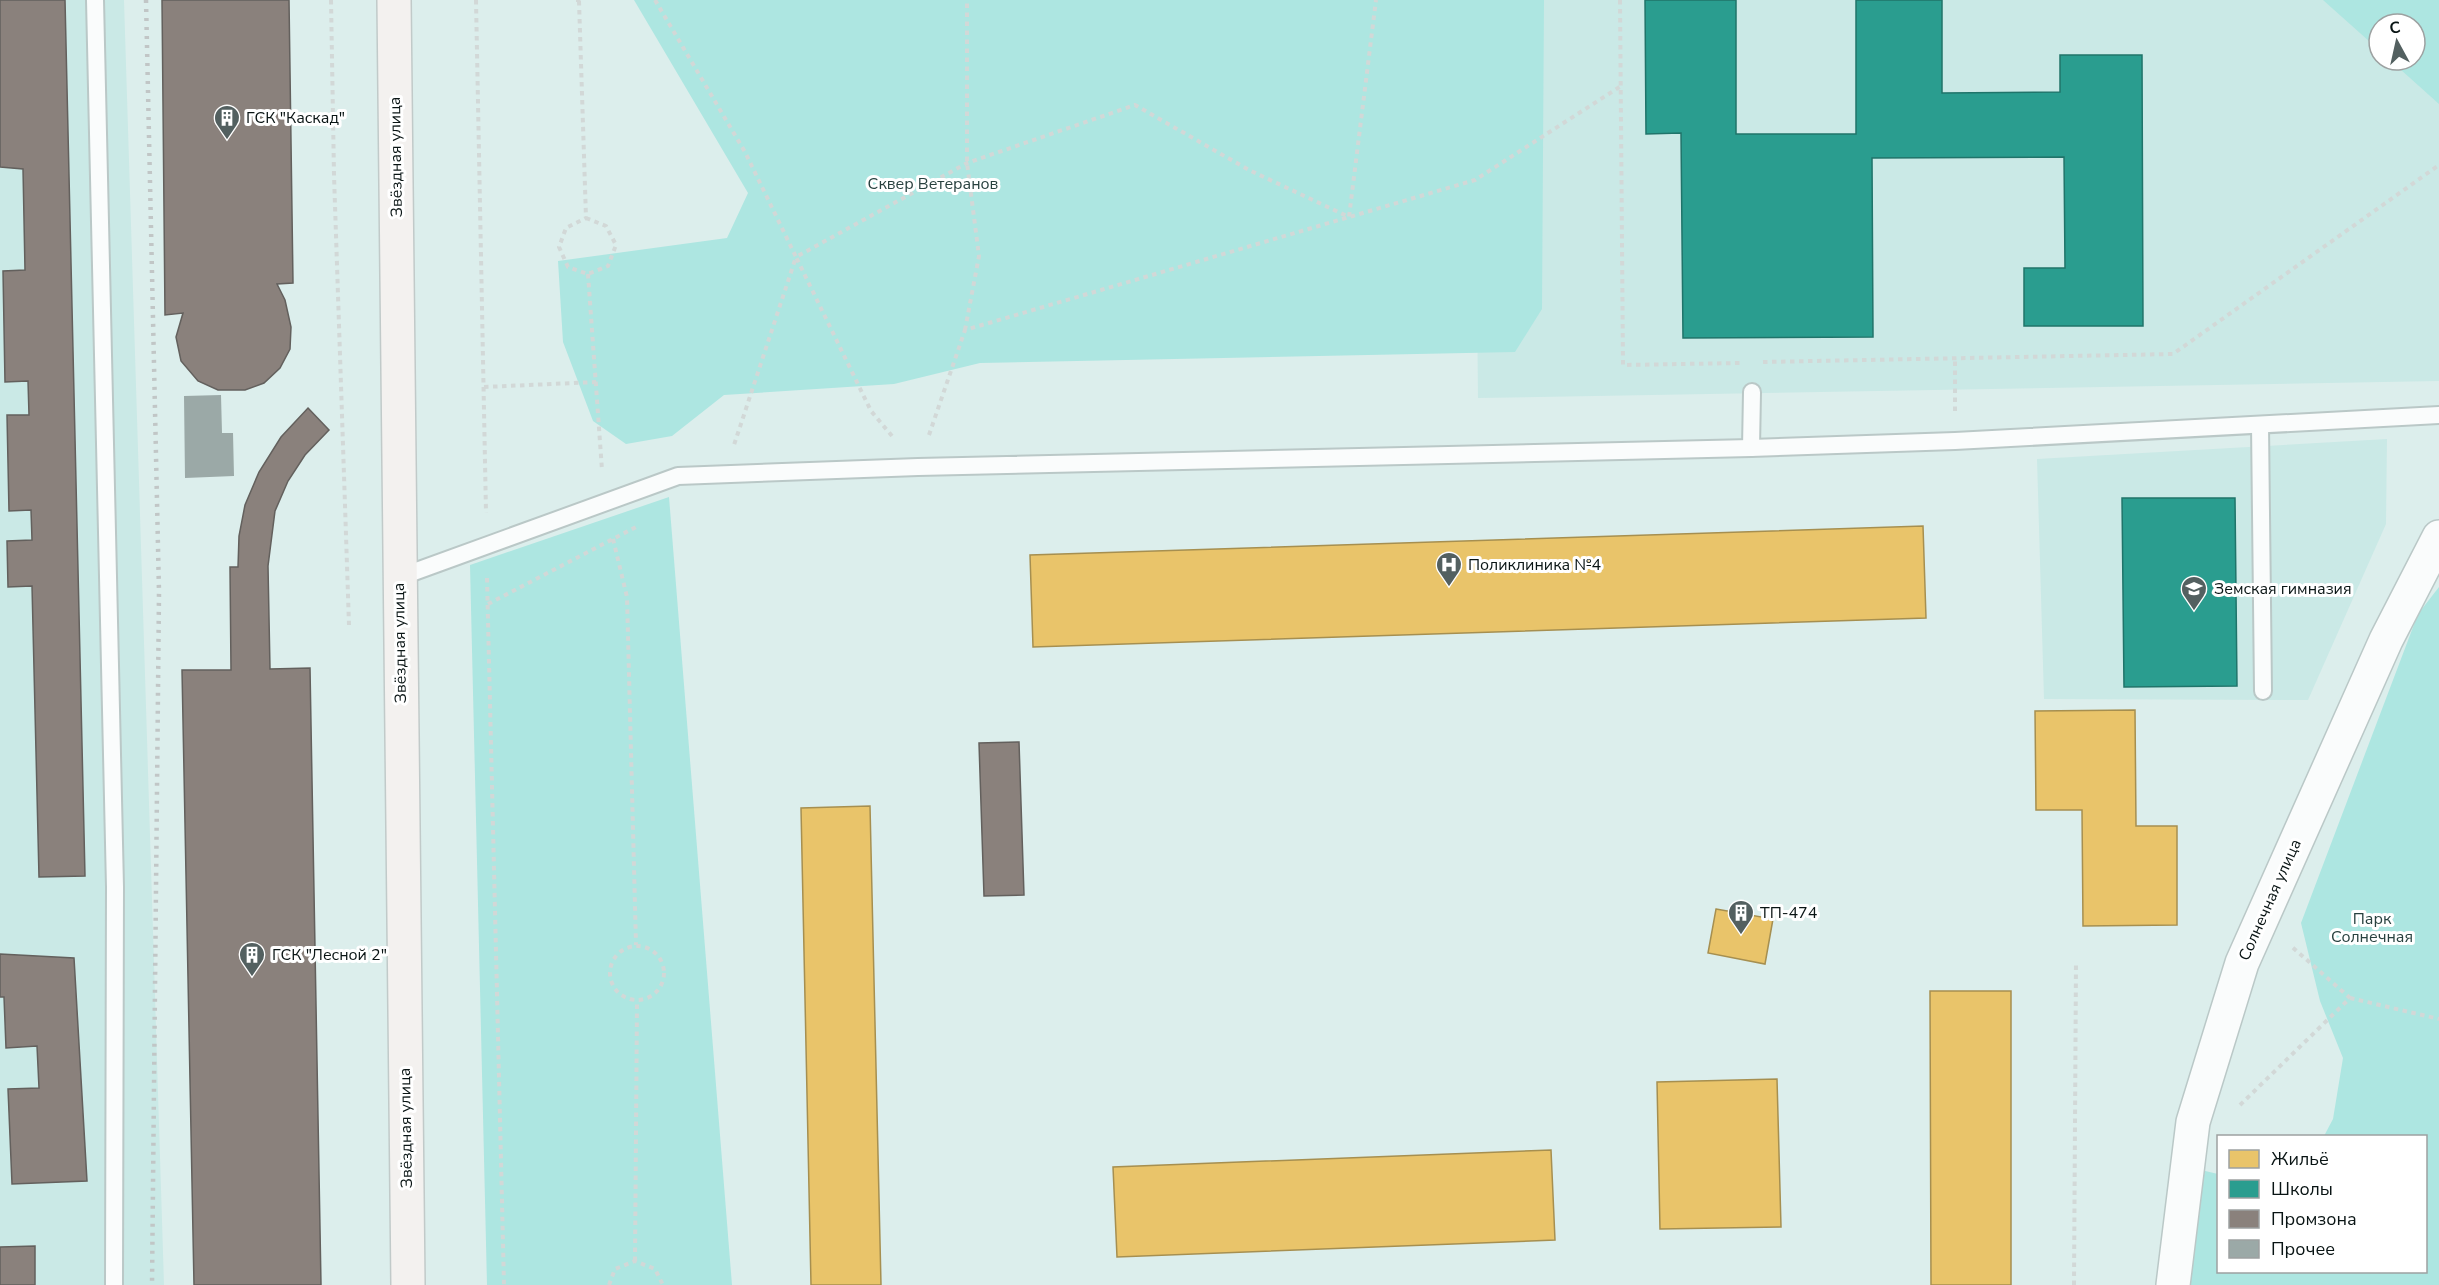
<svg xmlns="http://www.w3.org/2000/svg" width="2439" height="1285" font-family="'Nunito Sans',sans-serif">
  <rect width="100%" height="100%" fill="#dceeec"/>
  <!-- built -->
  <g fill="#cae9e6" fill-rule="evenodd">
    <polygon points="0,0 124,0 164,1285 0,1285"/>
    <path d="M1474,0H2439V381L1478,398ZM2379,24H2415V60H2379Z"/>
    <polygon points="2387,439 2386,524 2308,700 2044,699 2037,459"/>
  </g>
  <!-- green -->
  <g fill="#ade6e1">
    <polygon points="634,0 1544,0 1542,309 1515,352 980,363 894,384 724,395 672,436 626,444 593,421 563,342 558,261 727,238 748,193"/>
    <polygon points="2323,0 2439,0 2439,104 2390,60 2415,60 2415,24 2379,24 2379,50"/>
    <polygon points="669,497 732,1285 487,1285 470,565"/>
    <polygon points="2439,587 2439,1285 2188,1285 2201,1170 2218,1174 2218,1272 2426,1272 2426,1136 2324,1136 2333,1119 2343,1058 2320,1001 2301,923 2418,614"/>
  </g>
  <!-- homes -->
  <g fill="#e9c46a" stroke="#a68f50" stroke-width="1.5">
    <polygon points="1923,526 1926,618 1033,647 1030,555"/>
    <polygon points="2135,710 2136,826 2177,826 2177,925 2083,926 2082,810 2036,810 2035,711"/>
    <polygon points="870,806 881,1285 811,1285 801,808"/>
    <polygon points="1716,909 1773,919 1765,964 1708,953"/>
    <polygon points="1930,991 2011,991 2011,1285 1931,1285"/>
    <polygon points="1777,1079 1781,1227 1660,1229 1657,1082"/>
    <polygon points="1551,1150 1555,1240 1117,1257 1113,1167"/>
  </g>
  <!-- schools -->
  <g fill="#2a9d8f" stroke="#20746a" stroke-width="1.5">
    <polygon points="1645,0 1736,0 1736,134 1856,134 1856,0 1942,0 1942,93 2060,92 2060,55 2142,55 2143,326 2024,326 2024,268 2065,268 2064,157 1872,158 1873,337 1683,338 1681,133 1646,134"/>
    <polygon points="2122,498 2235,498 2237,686 2124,687"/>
  </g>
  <!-- industry -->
  <g fill="#8a817c" stroke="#63605d" stroke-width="1.5">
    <polygon points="0,0 65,0 85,876 39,877 32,586 8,587 7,541 32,540 31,510 9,511 7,415 29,415 28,381 5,382 3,271 25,270 23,169 0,167"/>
    <polygon points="162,0 289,0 293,283 277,284 285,300 291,327 290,349 280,368 264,383 245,390 218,390 198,381 181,361 176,337 183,313 165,315"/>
    <polygon points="308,408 329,430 305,455 288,481 275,511 268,566 270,669 310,668 321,1285 194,1285 182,670 231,670 230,567 238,567 239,536 245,505 259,472 281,437"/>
    <polygon points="1019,742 1024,895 984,896 979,743"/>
    <polygon points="0,954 74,958 87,1181 12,1184 8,1089 39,1088 37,1046 6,1048 4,997 0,997"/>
    <polygon points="35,1246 35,1285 0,1285 0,1247"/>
  </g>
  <!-- building -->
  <polygon fill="#9ba9a7" points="221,395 222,433 233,433 234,476 185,478 184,396"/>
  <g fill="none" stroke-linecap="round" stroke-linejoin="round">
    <defs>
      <g id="lane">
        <polyline points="95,0 115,887 114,1285"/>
        <polyline points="2260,425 2263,691"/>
        <polyline points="1751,448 1752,392"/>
        <polyline points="400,577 678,476 918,467 1751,448 1955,441 2439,415"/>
      </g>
      <polyline id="street" points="2173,1285 2193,1122 2242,963 2386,640 2439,537"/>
      <polyline id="primary" points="394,0 408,1285"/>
    </defs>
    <!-- lane casing -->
    <use href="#lane" stroke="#bac8c7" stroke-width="20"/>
    <!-- street casing -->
    <use href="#street" stroke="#bac8c7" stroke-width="36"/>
    <!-- primary casing -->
    <use href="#primary" stroke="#c1cac9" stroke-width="36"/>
    <!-- path -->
    <g stroke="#d2d8d7" stroke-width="4" stroke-dasharray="4.5 4.5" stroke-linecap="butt">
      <polyline points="331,0 334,175 349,625"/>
      <polyline points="476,0 486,513"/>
      <polyline points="576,0 582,0"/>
      <polyline points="655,0 745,152 796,257 734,445"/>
      <polyline points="1620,0 1623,365 1741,363"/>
      <polyline points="579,1 586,218"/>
      <polygon points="586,218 606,226 616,245 608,266 588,274 568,267 559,247 566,228"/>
      <polyline points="588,274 602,470"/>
      <polyline points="965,330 979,256 967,163 967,0"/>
      <polyline points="1763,362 2173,354 2439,165"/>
      <polyline points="484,387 596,382"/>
      <polyline points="1955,411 1955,358"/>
      <polyline points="929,435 965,330 1475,180 1621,86"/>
      <polyline points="892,436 871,411 796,257 967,163 1135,105 1249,170 1349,217 1376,0"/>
      <polyline points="613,539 627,597 636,945"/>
      <polyline points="487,578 504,1285"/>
      <polyline points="488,604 636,527"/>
      <circle cx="637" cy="973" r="27"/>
      <polyline points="2350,998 2439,1019"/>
      <polyline points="2240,1105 2350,998 2291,946"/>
      <polyline points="635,1261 637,1002"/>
      <polyline points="609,1285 615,1269 635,1261 655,1269 663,1285"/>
      <polyline points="2074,1285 2076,962"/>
    </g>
    <!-- lane -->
    <use href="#lane" stroke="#fafcfc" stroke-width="16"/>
    <!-- street -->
    <use href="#street" stroke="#fafcfc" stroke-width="33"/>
    <!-- primary -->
    <use href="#primary" stroke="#f3f1ef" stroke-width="33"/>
    <!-- rail -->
    <polyline stroke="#c1c6c6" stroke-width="4.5" stroke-dasharray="3 6" stroke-linecap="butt" points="146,0 159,592 152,1285"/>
  </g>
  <!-- icons -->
  <defs>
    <symbol id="building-pin" viewBox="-11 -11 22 30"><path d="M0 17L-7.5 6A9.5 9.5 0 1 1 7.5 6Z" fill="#536060" stroke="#fff"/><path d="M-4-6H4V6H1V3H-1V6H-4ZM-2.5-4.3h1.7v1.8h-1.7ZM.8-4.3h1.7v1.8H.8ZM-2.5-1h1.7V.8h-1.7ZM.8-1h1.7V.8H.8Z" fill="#fff"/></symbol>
    <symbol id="hospital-pin" viewBox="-11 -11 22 30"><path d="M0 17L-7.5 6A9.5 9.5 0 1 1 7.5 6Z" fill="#536060" stroke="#fff"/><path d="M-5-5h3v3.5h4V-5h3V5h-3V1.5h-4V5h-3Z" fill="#fff"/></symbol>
    <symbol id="school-pin" viewBox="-11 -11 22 30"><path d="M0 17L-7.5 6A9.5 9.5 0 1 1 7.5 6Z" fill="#536060" stroke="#fff"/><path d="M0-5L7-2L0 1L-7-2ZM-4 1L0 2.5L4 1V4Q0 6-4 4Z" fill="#fff"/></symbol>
  </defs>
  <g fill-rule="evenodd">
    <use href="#building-pin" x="212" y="103" width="30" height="40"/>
    <use href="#hospital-pin" x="1434" y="550" width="30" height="40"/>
    <use href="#school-pin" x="2179" y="574" width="30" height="40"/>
    <use href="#building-pin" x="1726" y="898" width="30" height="40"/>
    <use href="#building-pin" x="237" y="940" width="30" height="40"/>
  </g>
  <g text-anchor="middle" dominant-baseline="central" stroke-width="6" stroke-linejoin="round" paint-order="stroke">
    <!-- poi labels -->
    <g font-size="16" fill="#091414" stroke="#fff" text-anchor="start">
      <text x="246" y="118">ГСК "Каскад"</text>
      <text x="1468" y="565">Поликлиника №4</text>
      <text x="2214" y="589">Земская гимназия</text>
      <text x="1760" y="913">ТП-474</text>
      <text x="272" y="955">ГСК "Лесной 2"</text>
    </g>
    <!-- street labels -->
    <g font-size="16" fill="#091414" stroke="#fff">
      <text transform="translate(396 157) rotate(-91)">Звёздная улица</text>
      <text transform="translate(400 643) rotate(-91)">Звёздная улица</text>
      <text transform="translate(2270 900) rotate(-66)">Солнечная улица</text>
      <text transform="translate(406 1128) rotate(-91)">Звёздная улица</text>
    </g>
    <!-- park labels -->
    <g font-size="16" fill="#28413f" stroke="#fff">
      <text x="933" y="184">Сквер Ветеранов</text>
      <text x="2372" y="919">Парк<tspan x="2372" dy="18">Солнечная</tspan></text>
    </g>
  </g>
  <!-- legend -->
  <rect x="2217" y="1135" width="210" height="138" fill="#ffffff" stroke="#9da1a1" stroke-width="1.5"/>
  <rect x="2229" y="1150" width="30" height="18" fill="#e9c46a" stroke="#9da1a1" stroke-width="1.5"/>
  <text x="2271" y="1165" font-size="18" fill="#091414">Жильё</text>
  <rect x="2229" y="1180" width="30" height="18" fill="#2a9d8f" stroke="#9da1a1" stroke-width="1.5"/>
  <text x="2271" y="1195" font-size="18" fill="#091414">Школы</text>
  <rect x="2229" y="1210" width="30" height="18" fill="#8a817c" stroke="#9da1a1" stroke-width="1.5"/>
  <text x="2271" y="1225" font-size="18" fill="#091414">Промзона</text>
  <rect x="2229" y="1240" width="30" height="18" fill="#9ba9a7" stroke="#9da1a1" stroke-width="1.5"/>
  <text x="2271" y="1255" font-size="18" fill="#091414">Прочее</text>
  <!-- north arrow -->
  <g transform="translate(2397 42) rotate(352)"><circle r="28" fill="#ffffff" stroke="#9da1a1" stroke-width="1.5"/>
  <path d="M0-4.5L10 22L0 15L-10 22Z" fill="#536060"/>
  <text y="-9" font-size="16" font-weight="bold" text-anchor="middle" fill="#091414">С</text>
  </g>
</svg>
